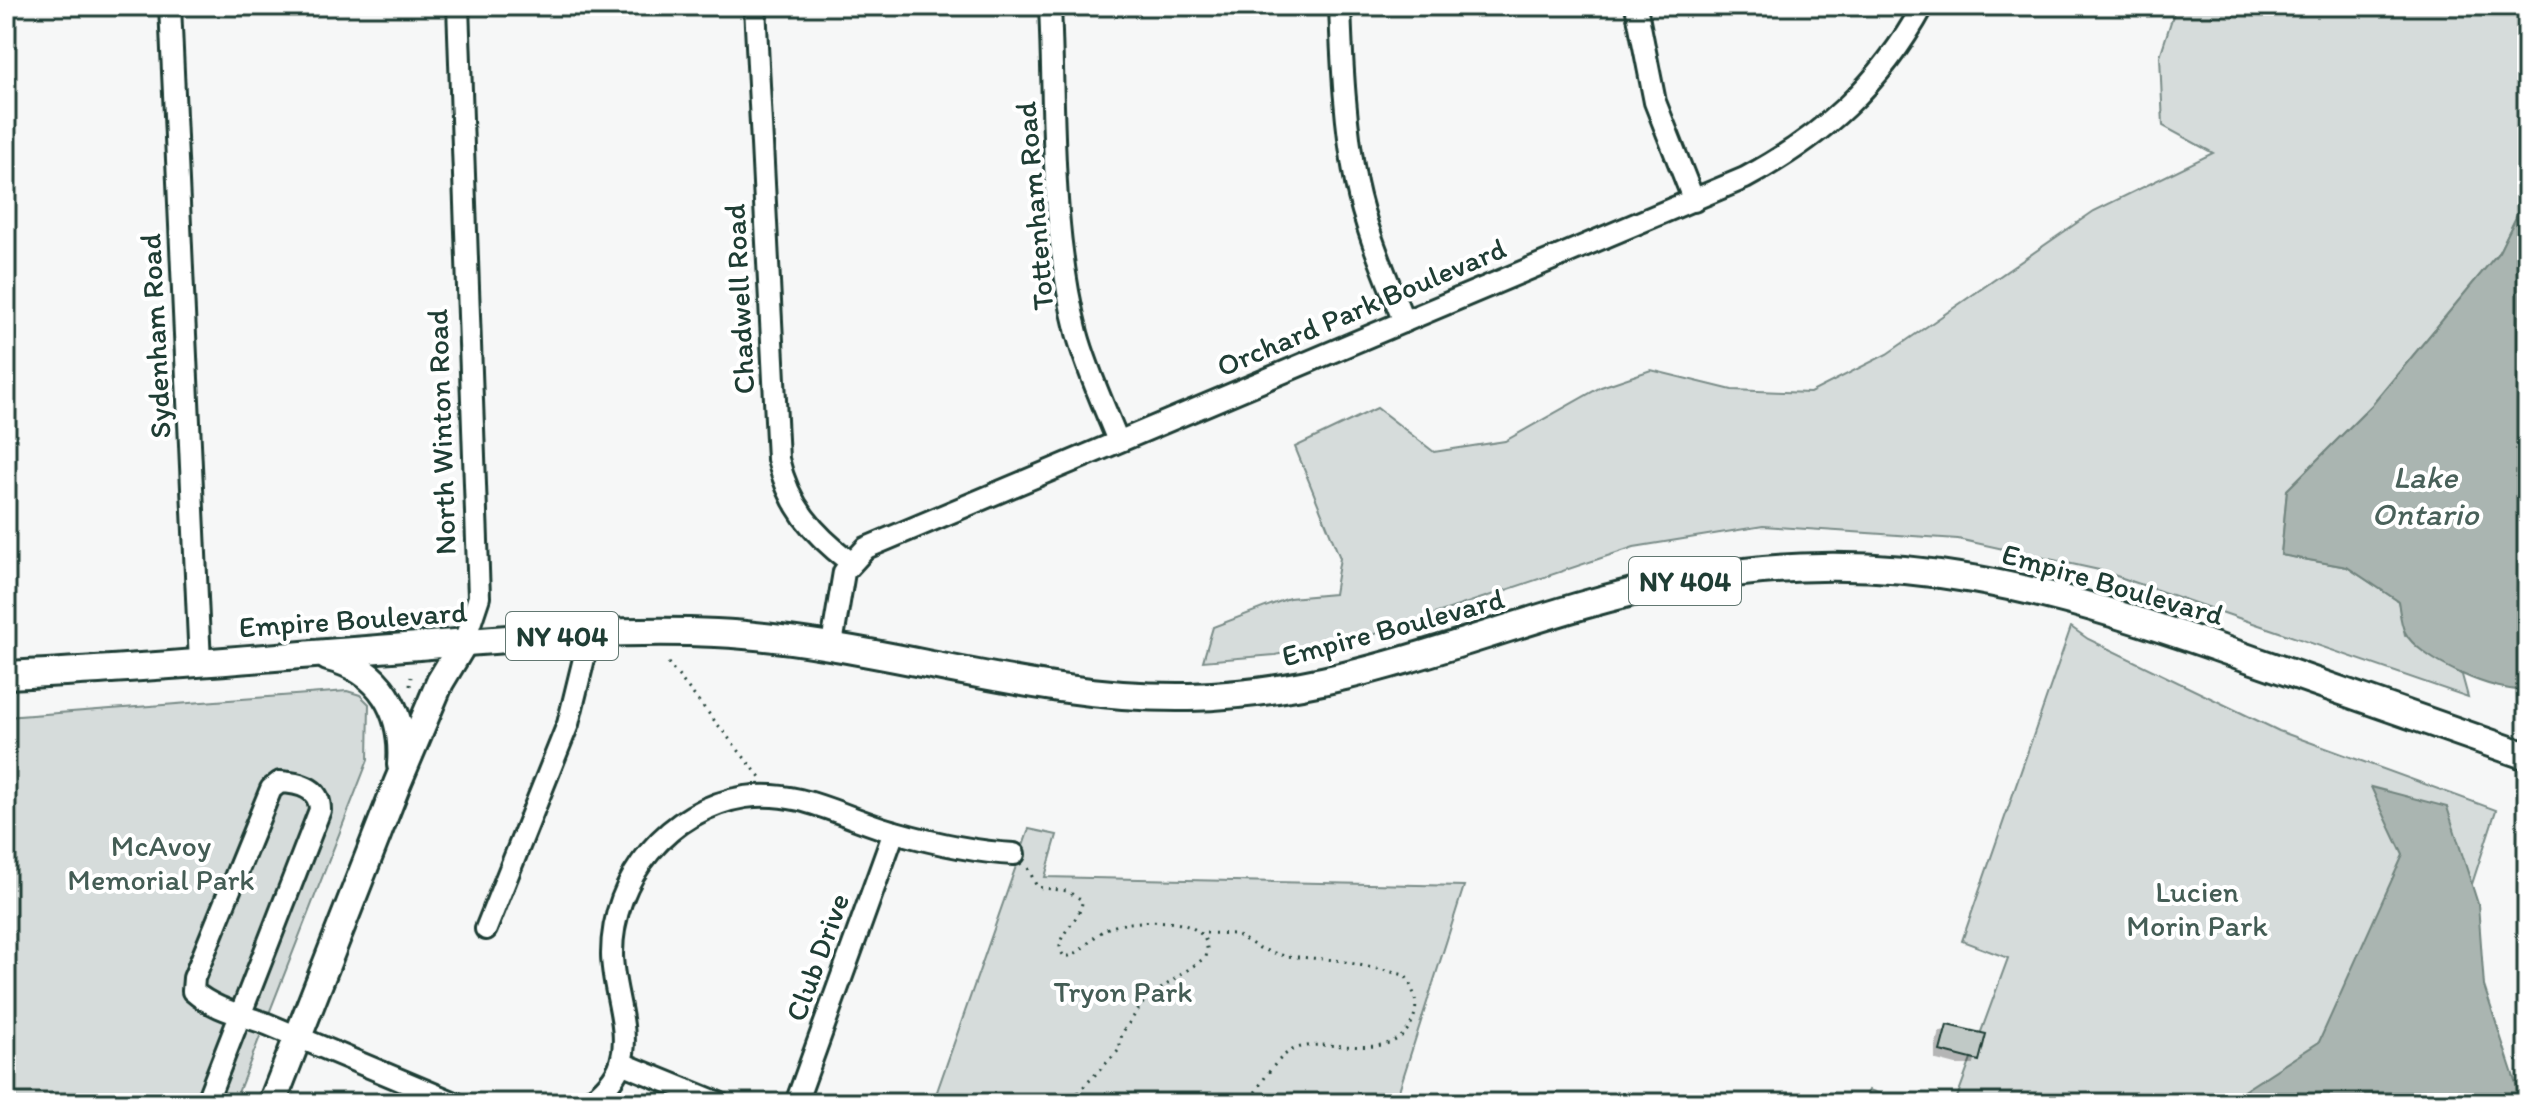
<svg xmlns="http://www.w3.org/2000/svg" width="2533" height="1109" font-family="Itim,sans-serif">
  <defs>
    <filter id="shadow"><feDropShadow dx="-7" dy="7" stdDeviation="0" flood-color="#0004"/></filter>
  </defs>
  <rect width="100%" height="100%" fill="#f6f7f7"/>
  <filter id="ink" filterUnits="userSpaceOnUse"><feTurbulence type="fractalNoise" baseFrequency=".0125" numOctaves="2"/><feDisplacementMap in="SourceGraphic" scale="16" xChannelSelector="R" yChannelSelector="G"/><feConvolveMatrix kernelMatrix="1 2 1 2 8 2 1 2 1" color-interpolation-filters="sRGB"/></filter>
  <g filter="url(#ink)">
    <!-- green -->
    <g fill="#d6dcdb" stroke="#7a8c88" stroke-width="2">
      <polygon points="2176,6 2527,6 2527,195 2499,252 2372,405 2287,490 2281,555 2347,567 2398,601 2405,635 2462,675 2468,697 2099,570 1958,539 1763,526 1634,547 1375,634 1275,655 1203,661 1213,627 1289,598 1334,594 1340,558 1295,447 1377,408 1434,452 1505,441 1601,387 1651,370 1732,390 1810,393 1887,354 2094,211 2213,153 2163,126 2160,56"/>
      <polygon points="2071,627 2088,639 2279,731 2496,810 2401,1103 1955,1103 2008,958 1962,941"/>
      <polygon points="347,691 360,695 369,704 368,760 234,1103 6,1103 6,717"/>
      <polygon points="1029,829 1057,835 1045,877 1464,886 1395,1103 933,1103"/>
      <polygon points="1869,1090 1906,1103 1864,1103"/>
    </g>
    <!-- water -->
    <g fill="#aab5b1" stroke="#72857f" stroke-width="2">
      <path d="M2527,195V689C2500,696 2417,659 2405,632C2400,623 2400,611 2398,601L2347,567L2281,555L2287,490L2372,405L2499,252Z"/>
      <polygon points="2371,787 2447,807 2478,904 2484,986 2520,1096 2526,1103 2225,1103 2319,1042 2403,855"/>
    </g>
    <!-- building -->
    <polygon fill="#c0c9c6" stroke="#1f3d34" stroke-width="2" filter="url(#shadow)" points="1947,1025 1986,1034 1979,1061 1940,1051"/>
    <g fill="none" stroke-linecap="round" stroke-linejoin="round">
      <defs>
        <g id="minor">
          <polyline points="170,6 200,663"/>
          <polyline points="458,6 479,597 464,642"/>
          <path d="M755,6L778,459C789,506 812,533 850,562"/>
          <path d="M1050,6C1055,114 1050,228 1077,333C1087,370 1104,406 1118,441"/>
          <path d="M1340,6C1342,65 1345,125 1356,183C1366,231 1386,276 1404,322"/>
          <polyline points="1636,6 1655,102 1694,201"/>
          <path d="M832,644L844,572L866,548L1745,178C1823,136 1880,85 1923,6"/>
          <polyline points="486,929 568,724 590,634"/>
          <polyline points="621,1063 719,1103"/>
          <path d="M206,1103L320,810C320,788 300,783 280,782L271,789L194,978L193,991C213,1009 242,1015 267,1024L455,1103"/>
          <path d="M587,1103C601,1093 616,1079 621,1062C631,1028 612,989 612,954C612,878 669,809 745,797C801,789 843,818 895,832C934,843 974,852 1014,854"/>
          <polyline points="796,1103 894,832"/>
        </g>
        <g id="major">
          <path d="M328,657C381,670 405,712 401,765"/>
          <path d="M6,675C144,669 281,656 419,646C517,638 617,628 716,633C875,641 1029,700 1189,697C1369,693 1508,615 1678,582C1897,540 2055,590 2259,662C2348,693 2438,725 2527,756"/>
          <polyline points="272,1103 397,784 440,682 464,642"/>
        </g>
      </defs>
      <!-- minor casing -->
      <use href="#minor" stroke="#1f3d34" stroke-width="26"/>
      <!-- major casing -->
      <use href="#major" stroke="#1f3d34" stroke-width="32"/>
      <!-- path -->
      <g stroke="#1f3d34" stroke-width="3" stroke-dasharray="2 6" stroke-linecap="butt">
        <polyline points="668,663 760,777"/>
        <polyline points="410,686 411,677"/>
        <path d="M1028,868L1037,887L1067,891L1082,900C1083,922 1047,938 1065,957C1083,954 1093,933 1111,927C1137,919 1217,913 1206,957L1145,1000L1122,1033L1119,1050L1068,1103"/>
        <path d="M1206,933L1235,934L1261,949L1285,956L1336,960L1405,975C1414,991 1420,1004 1412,1022C1393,1064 1332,1037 1297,1048C1276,1055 1260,1086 1248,1103"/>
      </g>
      <!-- minor -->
      <use href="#minor" stroke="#fff" stroke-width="20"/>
      <!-- major -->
      <use href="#major" stroke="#fff" stroke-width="26"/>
    </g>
  </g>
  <g text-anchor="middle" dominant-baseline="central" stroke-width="8" stroke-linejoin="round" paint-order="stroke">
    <!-- shield labels -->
    <g fill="#fff" stroke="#627771" stroke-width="2">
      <rect x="1629" y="557" width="112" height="48" rx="6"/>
      <rect x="506" y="612" width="112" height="48" rx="6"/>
    </g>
    <g font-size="28" font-weight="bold" fill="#1f3d34">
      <text x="1685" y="581">NY 404</text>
      <text x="562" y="636">NY 404</text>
    </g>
    <!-- street labels -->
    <g font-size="30" fill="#1f3d34" stroke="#fff">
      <text transform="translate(1034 206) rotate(-95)">Tottenham Road</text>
      <text transform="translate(739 299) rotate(-93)">Chadwell Road</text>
      <text transform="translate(1361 307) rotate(-23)">Orchard Park Boulevard</text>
      <text transform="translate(155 336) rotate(-93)">Sydenham Road</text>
      <text transform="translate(441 432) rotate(-92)">North Winton Road</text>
      <text transform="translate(2113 584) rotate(16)">Empire Boulevard</text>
      <text transform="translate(353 619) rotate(-4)">Empire Boulevard</text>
      <text transform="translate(1393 627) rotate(-15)">Empire Boulevard</text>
      <text transform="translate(817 957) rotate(-70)">Club Drive</text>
    </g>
    <!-- park labels -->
    <g font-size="30" fill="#445d55" stroke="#fff">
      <text x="161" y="845">McAvoy<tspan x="161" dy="34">Memorial Park</tspan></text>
      <text x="2197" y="891">Lucien<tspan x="2197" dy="34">Morin Park</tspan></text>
      <text x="1123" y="991">Tryon Park</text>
    </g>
    <!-- water labels -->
    <g font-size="32" font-style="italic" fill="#49615a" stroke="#fff">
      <text x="2425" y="477">Lake<tspan x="2425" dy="37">Ontario</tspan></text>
    </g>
  </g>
  <!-- margin -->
  <rect width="2533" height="1109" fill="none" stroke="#fff" stroke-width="32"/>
  <rect x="16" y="16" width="2501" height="1077" fill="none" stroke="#1f3d34" stroke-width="3" filter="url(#ink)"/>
</svg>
